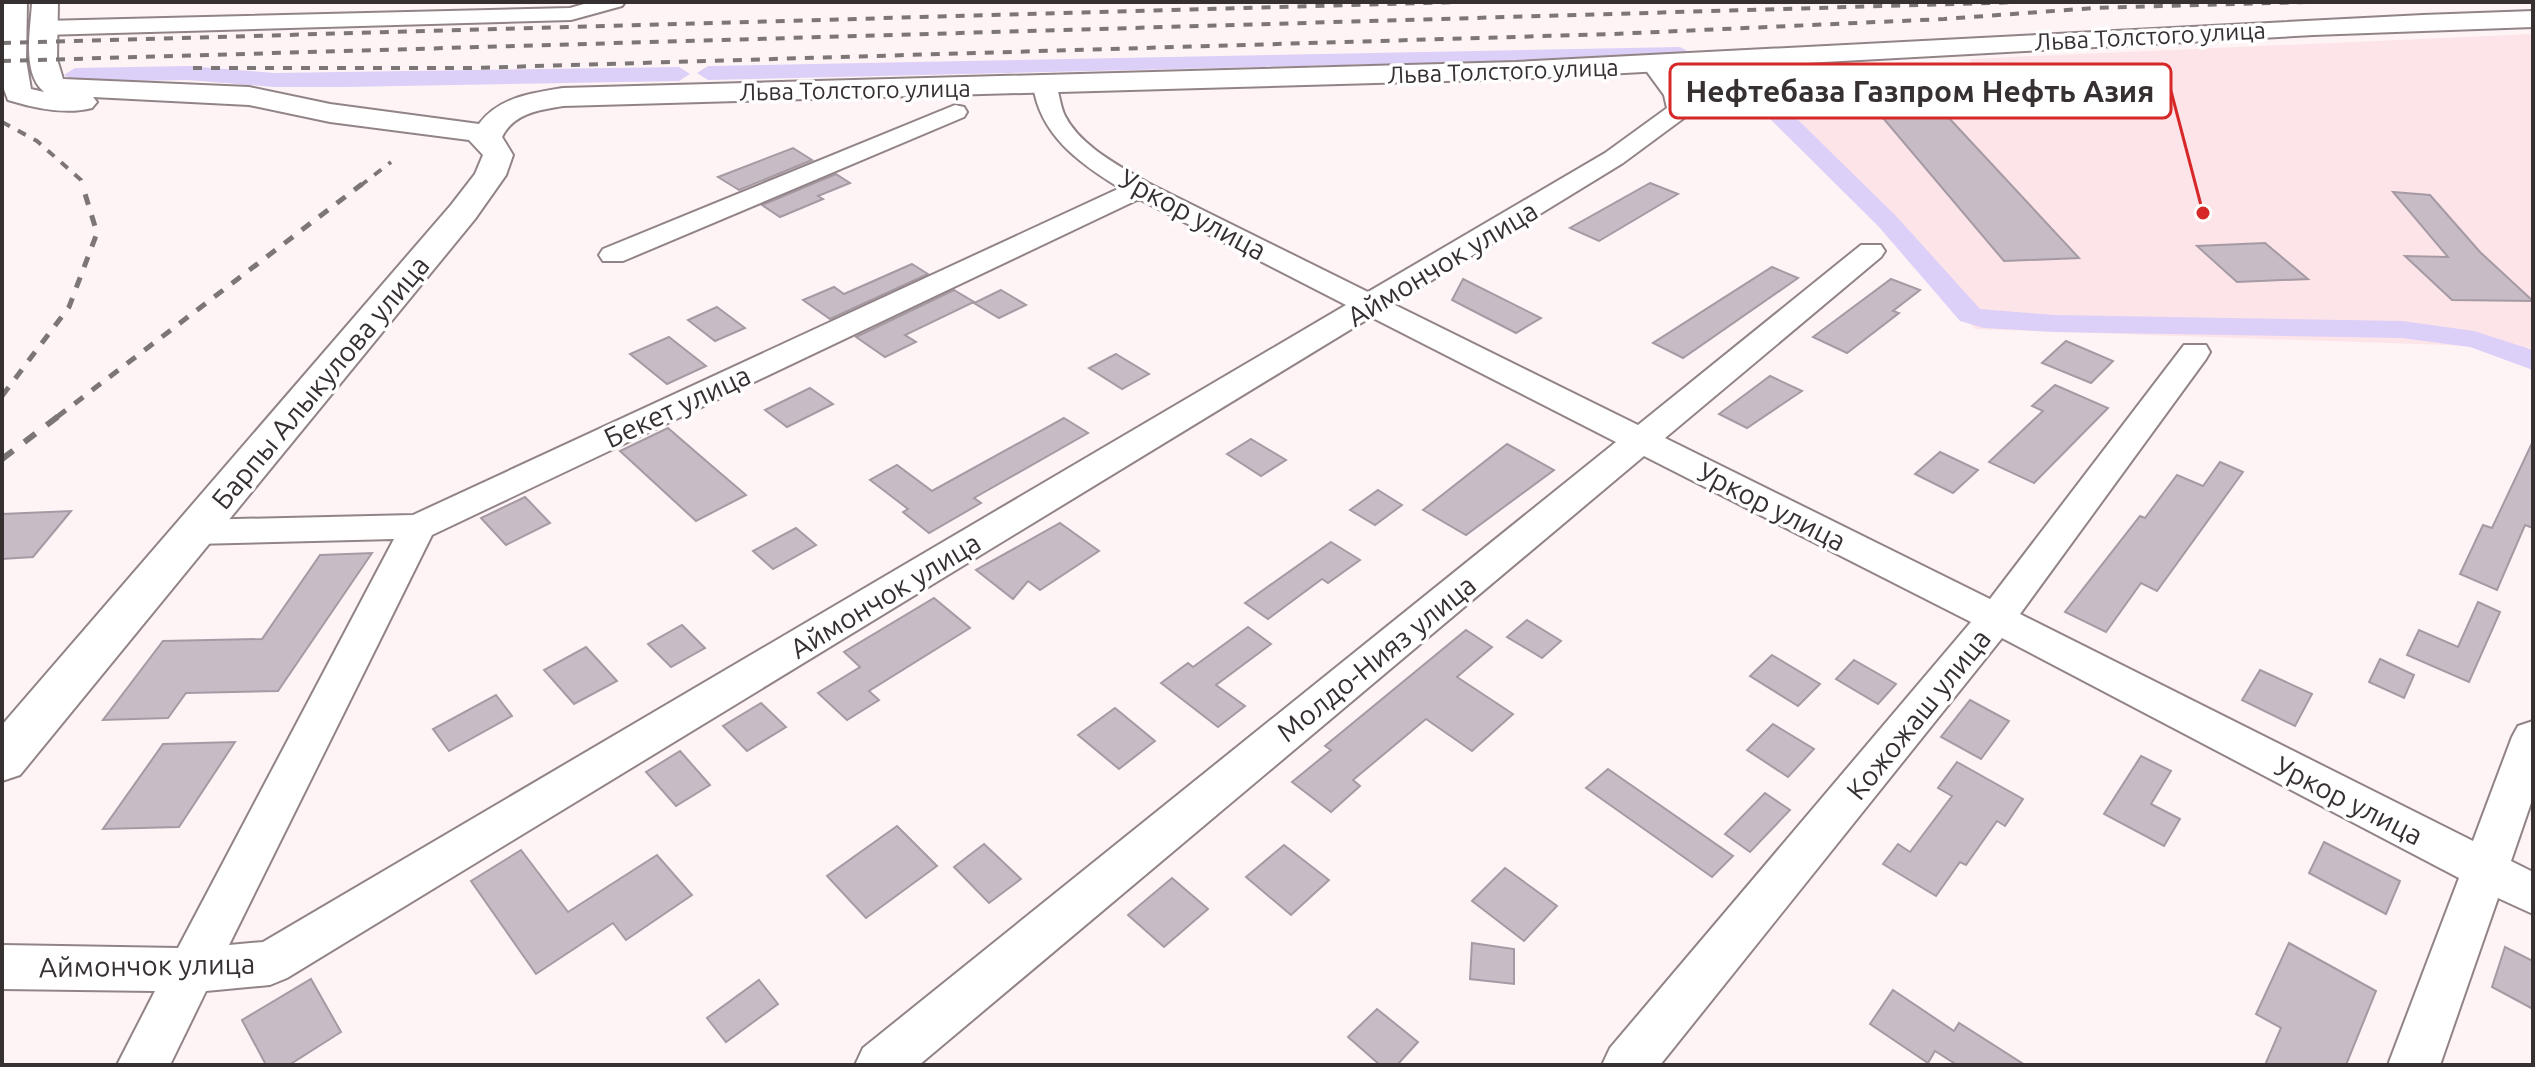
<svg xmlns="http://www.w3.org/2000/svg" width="2535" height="1067" font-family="Ubuntu,sans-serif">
  <rect width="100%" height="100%" fill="#fef4f5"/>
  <!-- built -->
  <polygon fill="#fde4e8" points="2533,34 2533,348 1975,329 1769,98 1823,79 1978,69 1969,59"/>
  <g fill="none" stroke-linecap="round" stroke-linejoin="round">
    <!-- canal -->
    <g fill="#dccff8" fill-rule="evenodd">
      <polygon points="1680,47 1691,53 1687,57 708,80 697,73 708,66"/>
      <polygon points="1731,61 1739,62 1897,217 1980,309 2054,315 2402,321 2474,331 2533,350 2533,370 2470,347 2402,338 2054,332 1984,328 1960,321 1879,227 1723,72 1720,67 1723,62"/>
      <polygon points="188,66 274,73 679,67 690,74 679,81 344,87 274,87 188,80 75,82 64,75 75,68"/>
    </g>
  </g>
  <!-- building -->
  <g fill="#c7bcc5" stroke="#a59aa3" stroke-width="2">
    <polygon points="1948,117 2079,258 2004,261 1883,118"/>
    <polygon points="793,148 812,160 739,190 718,177"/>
    <polygon points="836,174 850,183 818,196 823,199 780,217 762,205"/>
    <polygon points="1650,183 1678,194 1599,241 1570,228"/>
    <polygon points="2393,192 2430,195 2480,252 2533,301 2452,300 2405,256 2448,257"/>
    <polygon points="2265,243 2308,279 2237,282 2197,246"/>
    <polygon points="912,264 928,274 830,319 803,300 834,287 844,294"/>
    <polygon points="1772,267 1798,278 1683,358 1653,343"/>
    <polygon points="1463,279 1541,318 1516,333 1452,300"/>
    <polygon points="1891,279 1920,290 1893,311 1899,313 1847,353 1813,337"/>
    <polygon points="954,290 974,302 905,335 916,342 885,357 856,337"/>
    <polygon points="1001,290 1026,305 999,318 974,303"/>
    <polygon points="717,307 745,328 715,341 688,320"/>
    <polygon points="669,337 706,366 667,384 630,354"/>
    <polygon points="2066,341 2113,361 2091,383 2042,363"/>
    <polygon points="1116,354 1149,374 1122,389 1089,368"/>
    <polygon points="1770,376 1802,391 1747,428 1719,414"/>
    <polygon points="2055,385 2108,408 2034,483 1989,462 2043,411 2032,406"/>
    <polygon points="810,388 833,404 787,427 765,410"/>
    <polygon points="1064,418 1088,433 974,498 981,503 929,533 903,512 908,509 870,480 897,465 932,491"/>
    <polygon points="668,428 712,466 746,495 696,521 620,451"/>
    <polygon points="1251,439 1286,460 1261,476 1227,454"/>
    <polygon points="2533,441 2533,528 2525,525 2497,590 2460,574 2483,525 2492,528"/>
    <polygon points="1507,444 1554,470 1466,535 1423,510"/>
    <polygon points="1940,452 1978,470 1953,493 1915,474"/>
    <polygon points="2220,462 2243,472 2157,591 2141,583 2106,632 2065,612 2140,516 2145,518 2177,475 2203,486"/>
    <polygon points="1378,490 1402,505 1375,525 1350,510"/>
    <polygon points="525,497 550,523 506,545 481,518"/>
    <polygon points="71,511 33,557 2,559 2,514"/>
    <polygon points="1060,523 1099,551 1040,590 1028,581 1013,599 976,570"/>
    <polygon points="796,528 816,545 773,569 753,551"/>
    <polygon points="1331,542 1360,560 1328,583 1322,579 1268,619 1245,603"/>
    <polygon points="372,553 278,691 186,693 168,718 103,720 163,641 262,639 320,555"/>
    <polygon points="934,598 970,628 869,691 879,700 847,720 818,693 860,667 844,652"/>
    <polygon points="2478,602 2500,612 2469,682 2407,655 2419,630 2458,647"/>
    <polygon points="1527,620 1561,641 1542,658 1507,637"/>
    <polygon points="682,625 705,648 671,667 648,644"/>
    <polygon points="1248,627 1271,644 1216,685 1245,706 1218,727 1161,683 1188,663 1193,667"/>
    <polygon points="1466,630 1492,647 1457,677 1513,714 1472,751 1426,719 1353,780 1360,786 1331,812 1292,782 1331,750 1325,746"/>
    <polygon points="586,647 617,681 574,704 544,670"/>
    <polygon points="1772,655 1820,684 1798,706 1750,676"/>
    <polygon points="2380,659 2414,675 2404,698 2369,682"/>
    <polygon points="1854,660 1896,684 1878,704 1836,679"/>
    <polygon points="2260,670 2312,694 2295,726 2242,700"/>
    <polygon points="496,695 512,716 449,751 433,729"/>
    <polygon points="1970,700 2009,721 1981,759 1941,737"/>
    <polygon points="761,703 786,727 747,751 723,726"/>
    <polygon points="1115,708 1155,741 1119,769 1078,735"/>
    <polygon points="1773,724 1814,749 1788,777 1747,750"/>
    <polygon points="235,742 179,827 103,829 163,744"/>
    <polygon points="680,751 710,785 676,806 646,772"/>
    <polygon points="2141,756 2171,771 2151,804 2180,819 2164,846 2104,814"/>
    <polygon points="1957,762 2023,799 2005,826 1997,821 1966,865 1960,862 1936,896 1883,864 1898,844 1910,852 1952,796 1938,788"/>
    <polygon points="1608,769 1733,856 1712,877 1586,788"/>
    <polygon points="1765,793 1790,810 1750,852 1725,834"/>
    <polygon points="897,826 937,866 866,918 827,876"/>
    <polygon points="2324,842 2400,881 2386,914 2309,873"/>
    <polygon points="984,844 1021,879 989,903 954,867"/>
    <polygon points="1284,845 1329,880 1291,915 1246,877"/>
    <polygon points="521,850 568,912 657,855 692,895 626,940 613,923 536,974 471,881"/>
    <polygon points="1505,868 1557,906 1524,941 1472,901"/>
    <polygon points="1172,878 1208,909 1164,947 1128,915"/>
    <polygon points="1472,943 1514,949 1514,984 1470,979"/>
    <polygon points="2289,943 2376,991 2346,1065 2265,1065 2281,1028 2256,1014"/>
    <polygon points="2505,947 2533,961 2533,1009 2492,987"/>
    <polygon points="311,979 341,1032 289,1065 266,1065 242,1020"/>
    <polygon points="759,980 778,1004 726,1042 707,1018"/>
    <polygon points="1893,990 1954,1031 1959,1023 2025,1065 1957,1065 1935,1051 1928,1063 1870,1024"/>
    <polygon points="1377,1009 1418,1042 1397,1065 1380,1065 1348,1037"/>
  </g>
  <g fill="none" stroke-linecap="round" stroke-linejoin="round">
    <defs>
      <g id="minor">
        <polygon points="591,2 625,2 622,6 571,20 43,35 32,28 43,21 570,8"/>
        <path d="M1653,58C1672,63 1687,92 1692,110L1688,115L1623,163L1393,304L1638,425L1861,245H1881L1885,251L1881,257L1665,438L1990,599L2184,345H2206L2210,352L2206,359L2020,614L2473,841L2512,737L2518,726L2533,721V797L2511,861L2533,872V914L2498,898L2440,1065H2388L2459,878L2002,638L1660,1065H1602L1610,1048L1971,622L1644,456L919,1065H855L863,1048L1616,442L1371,317L287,978L270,985L206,991L170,1065H117L155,991L2,989V945L178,948L394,539L194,544L181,540L176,532L181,524L194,520L413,515L1120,188C1079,163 1040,135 1033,85L1037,80H1053C1060,90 1059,104 1065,116C1081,147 1120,166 1148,183L1368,292L1605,153L1667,108L1664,95L1642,65ZM1139,199L1346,305L263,942L229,945L432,535Z"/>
        <polygon points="955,105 964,107 967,112 964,117 623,261 603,261 599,255 603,249"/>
      </g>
      <path id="major" d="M2,2H27L26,60L31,89L44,92C21,72 31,29 32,2H58L57,59L63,79L249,87L330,104L479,124C499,97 532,93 563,88L1516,62L2423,15L2533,11V27L2313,35L1516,79L563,106C539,110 514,113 502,137L513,155L506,175L475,219L20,775L2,781V725L451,205L475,174L483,155L469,140L330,122L249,105L93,97L97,102L92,108C65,115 34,108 8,100L2,84Z"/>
    </defs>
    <!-- minor casing -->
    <use href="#minor" stroke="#928486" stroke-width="4"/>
    <!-- major casing -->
    <use href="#major" stroke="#928486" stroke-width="4"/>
    <!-- minor -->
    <use href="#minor" fill="#fff" fill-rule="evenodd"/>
    <!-- major -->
    <use href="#major" fill="#fff" fill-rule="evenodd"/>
    <!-- rail-far2 -->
    <g stroke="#7d7677" stroke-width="4" stroke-dasharray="9 9" stroke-linecap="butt">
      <polyline points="2,43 1455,2"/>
      <polyline points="2,61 2021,2"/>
      <polyline points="193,68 471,68 1613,34 1944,19 2094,8 2309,2"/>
      <polyline points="2,122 37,141 81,180 83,186"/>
      <polyline points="360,186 391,162"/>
    </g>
    <!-- rail-far1 -->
    <g stroke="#7d7677" stroke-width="5" stroke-dasharray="11 11" stroke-linecap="butt">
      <polyline points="2,396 69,307 97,233 82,184"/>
      <polyline points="57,417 362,184"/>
    </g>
    <!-- rail -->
    <polyline stroke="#7d7677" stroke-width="6" stroke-dasharray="14 14" stroke-linecap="butt" points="2,459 60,415"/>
  </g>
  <g text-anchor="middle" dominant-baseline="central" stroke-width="7" stroke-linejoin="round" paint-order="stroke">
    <!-- far-street labels -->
    <g font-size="24" fill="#363031" stroke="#fff">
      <text transform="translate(2150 36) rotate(-3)">Льва Толстого улица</text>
      <text transform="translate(1503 71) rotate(-2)">Льва Толстого улица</text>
      <text transform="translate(855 90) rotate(-1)">Льва Толстого улица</text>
    </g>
    <!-- street labels -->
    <g font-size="28" fill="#363031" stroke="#fff">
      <text transform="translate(1193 214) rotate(28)">Уркор улица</text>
      <text transform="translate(1442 263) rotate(-31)">Аймончок улица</text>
      <text transform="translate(320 382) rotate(-50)">Барпы Алыкулова улица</text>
      <text transform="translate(677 406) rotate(-25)">Бекет улица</text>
      <text transform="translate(1772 506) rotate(27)">Уркор улица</text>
      <text transform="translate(885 595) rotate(-31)">Аймончок улица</text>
      <text transform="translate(1376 658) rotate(-39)">Молдо-Нияз улица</text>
      <text transform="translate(1918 714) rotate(-51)">Кожожаш улица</text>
      <text transform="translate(2349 800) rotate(27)">Уркор улица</text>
      <text transform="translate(147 965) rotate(-1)">Аймончок улица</text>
    </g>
  </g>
  <!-- callouts -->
  <path fill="none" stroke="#d62828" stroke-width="3" d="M2203 213L2171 91"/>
  <circle fill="#d62828" stroke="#fff" stroke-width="3" cx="2203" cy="213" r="8"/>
  <rect fill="#fff" stroke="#d62828" stroke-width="3" x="1670" y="64" width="501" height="54" rx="8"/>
  <g font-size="30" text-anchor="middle" font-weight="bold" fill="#363031">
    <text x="1920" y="102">Нефтебаза Газпром Нефть Азия</text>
  </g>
  <!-- border -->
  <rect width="2535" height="1067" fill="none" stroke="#363031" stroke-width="8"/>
</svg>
